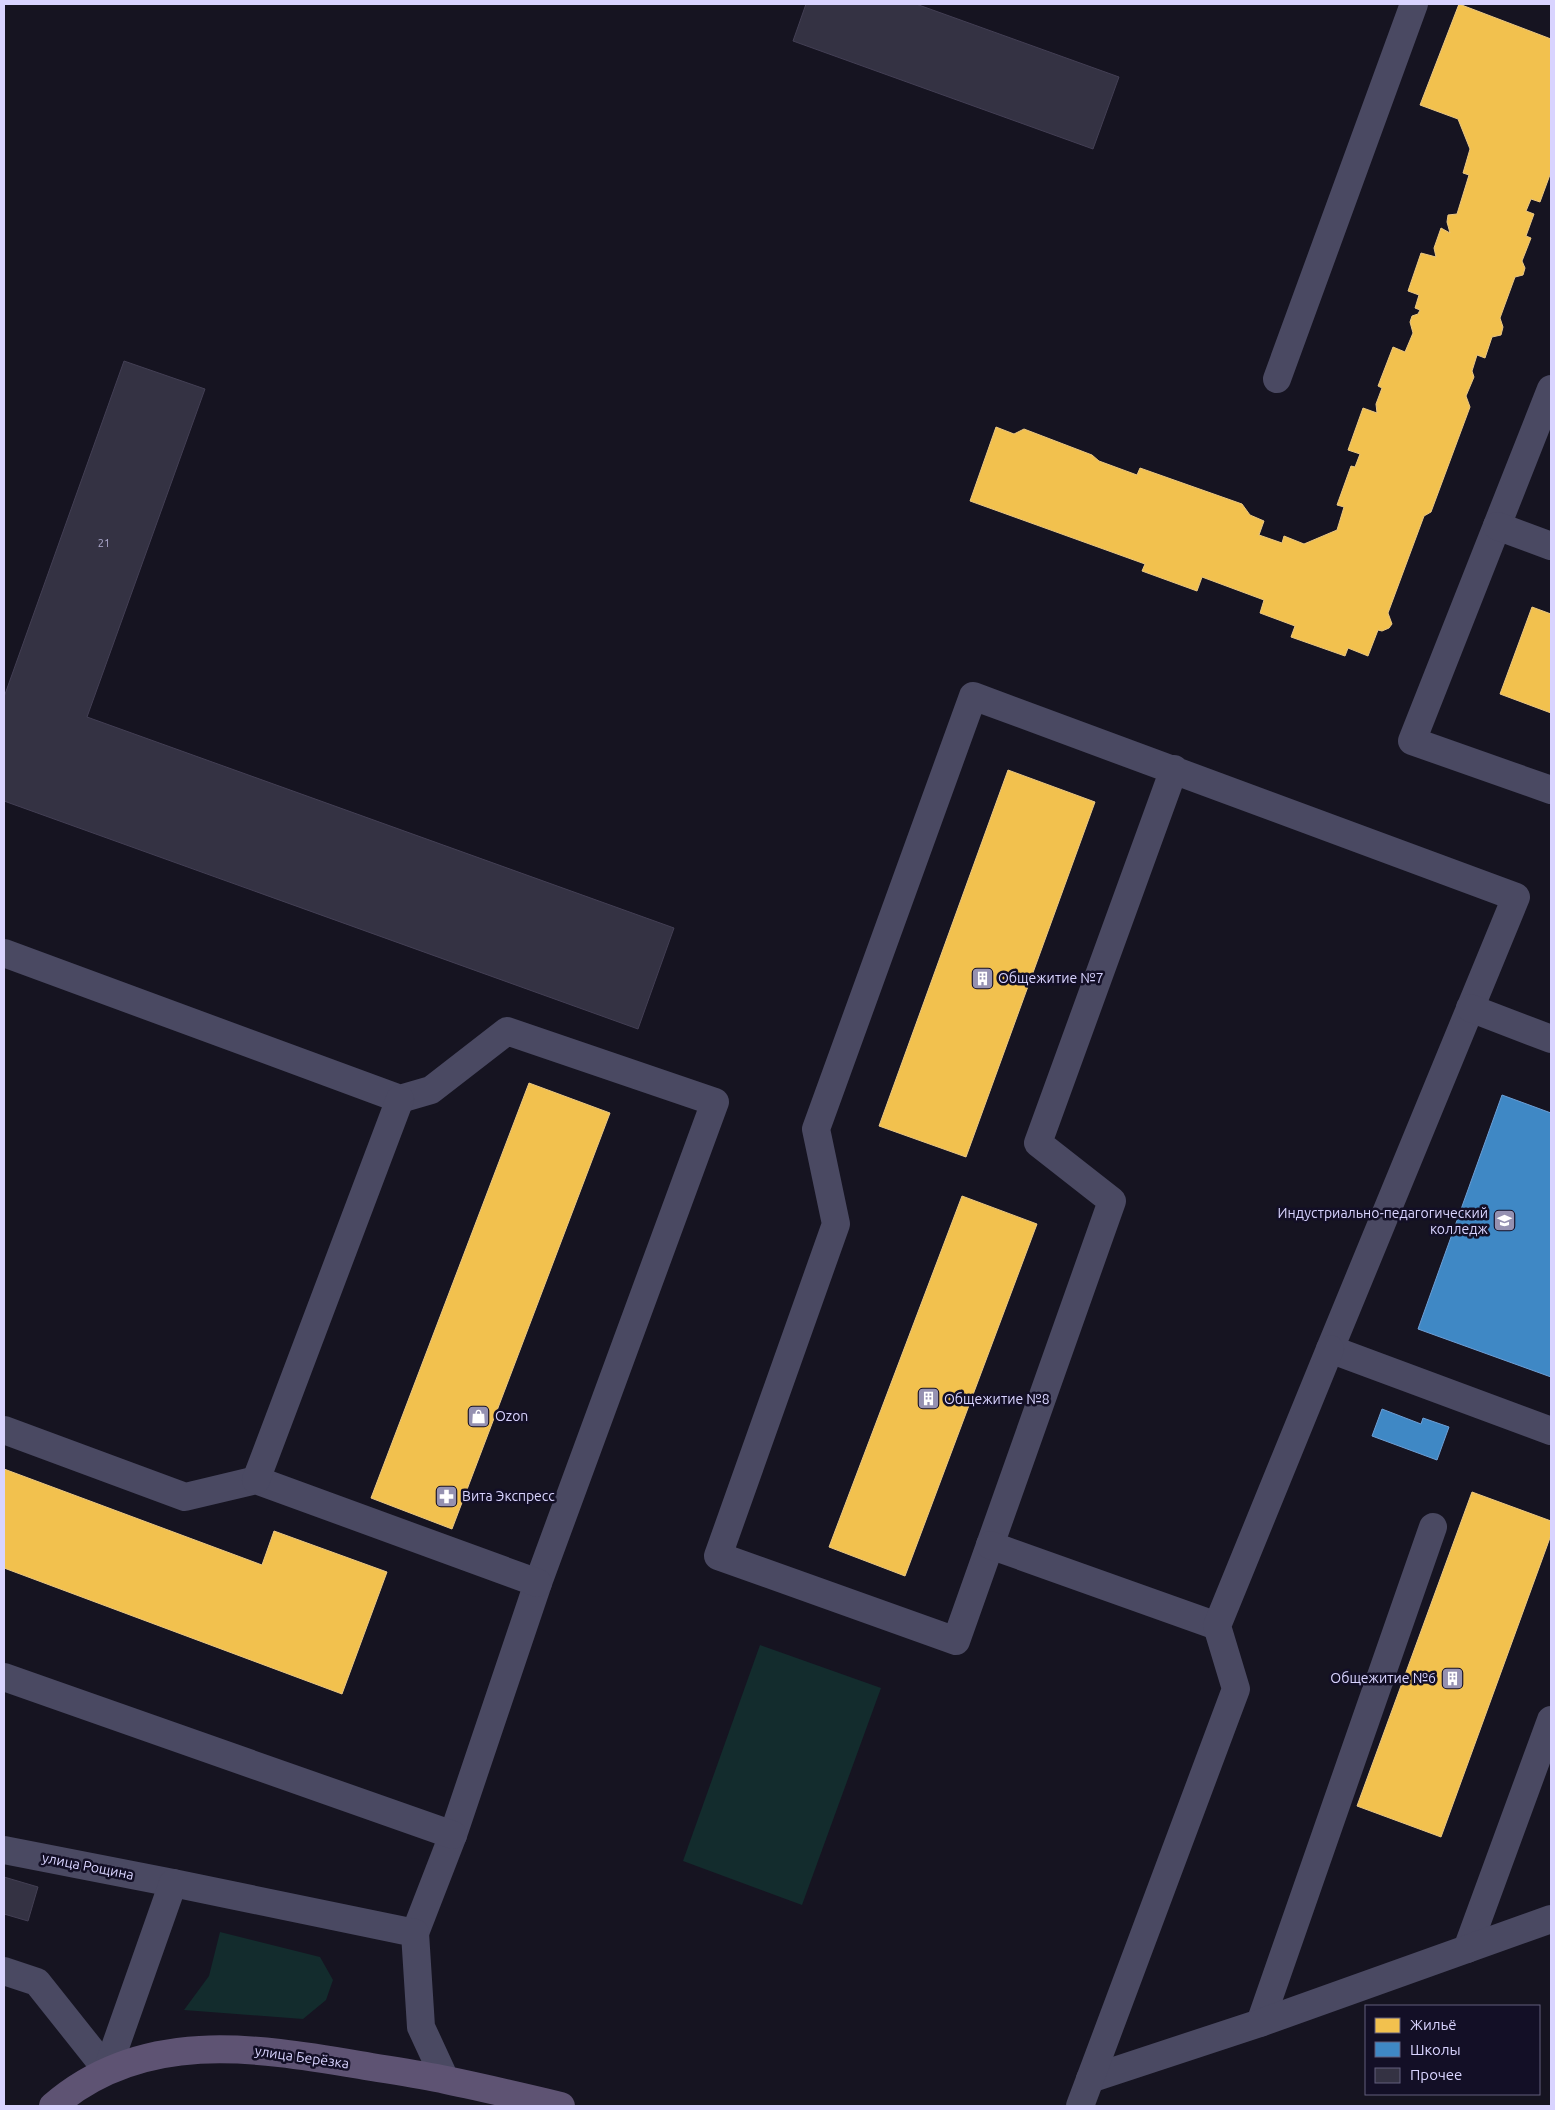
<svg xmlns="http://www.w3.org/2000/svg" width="1555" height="2110" font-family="Ubuntu,sans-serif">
  <rect width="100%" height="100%" fill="#161421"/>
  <!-- green -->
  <g fill="#132c2d">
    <polygon points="760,1645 881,1688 802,1905 683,1861"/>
    <polygon points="220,1932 320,1957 333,1980 326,2000 303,2019 184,2010 209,1976"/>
  </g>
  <!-- homes -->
  <g fill="#f2c14e" stroke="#eac783">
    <polygon points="1459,4 1551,39 1551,172 1540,202 1531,199 1526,211 1534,214 1526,236 1531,238 1522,261 1525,268 1523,275 1515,277 1500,318 1503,327 1501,335 1492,337 1485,358 1477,355 1472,371 1474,377 1466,396 1470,407 1431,512 1424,516 1388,613 1392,624 1389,628 1382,631 1378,630 1368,656 1348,648 1345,656 1291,637 1295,626 1260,613 1264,600 1202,577 1197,591 1142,571 1145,564 970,501 996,427 1014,434 1024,429 1092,455 1099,461 1137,475 1140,468 1242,504 1250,515 1264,521 1259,535 1282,543 1284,536 1304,544 1337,530 1344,507 1337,505 1351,466 1355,467 1360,454 1348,450 1363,408 1377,413 1376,404 1382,388 1378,386 1393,347 1405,352 1413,333 1410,322 1412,316 1418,314 1420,310 1415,308 1419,295 1408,291 1421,253 1436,257 1434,248 1441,228 1450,233 1447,222 1448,215 1457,214 1469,175 1463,173 1470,149 1458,119 1420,105"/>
    <polygon points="1532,607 1551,614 1551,713 1500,694"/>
    <polygon points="1008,770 1095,802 966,1157 879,1126"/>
    <polygon points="529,1083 610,1113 452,1529 371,1498"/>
    <polygon points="962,1196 1037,1224 905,1576 829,1547"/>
    <polygon points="4,1469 262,1565 274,1531 387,1572 342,1694 4,1568"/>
    <polygon points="1472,1492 1551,1521 1551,1535 1441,1837 1357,1806"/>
  </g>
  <!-- schools -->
  <g fill="#3f88c5" stroke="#6d9fd6">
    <polygon points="1502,1095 1551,1113 1551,1377 1418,1329"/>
    <polygon points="1382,1409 1421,1424 1423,1418 1449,1427 1437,1460 1372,1436"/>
  </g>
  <!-- building -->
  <g fill="#343243" stroke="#433f54">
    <polygon points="806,4 916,4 1119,77 1093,149 793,41"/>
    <polygon points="124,361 205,389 87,717 674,928 638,1029 4,801 4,697"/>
    <polygon points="4,1877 38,1887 28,1921 4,1914"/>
  </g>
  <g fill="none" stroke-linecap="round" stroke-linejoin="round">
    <!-- minor -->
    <g stroke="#4a4962" stroke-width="28">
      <polyline points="1277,379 1414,4"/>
      <polyline points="1551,389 1412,741 1551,790"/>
      <polyline points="1497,526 1551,546"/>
      <polyline points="1174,769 1038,1143 1112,1201 956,1641 718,1556 836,1224 816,1129 973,696 1516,897 1330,1349 1551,1431"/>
      <polyline points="4,953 400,1099 431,1090 507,1031 715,1102 538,1583 453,1835 415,1933"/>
      <polyline points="1470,1008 1551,1039"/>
      <polyline points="4,1430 185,1497 256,1480 538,1583"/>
      <polyline points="256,1480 400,1099"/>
      <polyline points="990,1545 1217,1626"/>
      <polyline points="4,1677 453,1835"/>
      <polyline points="4,1850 173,1883"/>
      <polyline points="1467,1949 1551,1720"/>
      <polyline points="4,1971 37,1982 107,2070"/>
      <polyline points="1260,2023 1433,1527"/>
      <polyline points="107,2070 173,1883 415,1933 421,2027 445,2079"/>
      <polyline points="1090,2079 1260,2023 1551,1919"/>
      <polyline points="1080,2106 1236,1689 1217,1626 1330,1349"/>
    </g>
    <!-- major -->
    <path stroke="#5e5373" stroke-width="28" d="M53,2106C142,2029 253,2047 360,2065C389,2070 418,2074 446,2080C485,2088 523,2097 561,2106"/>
  </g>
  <!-- icons -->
  <defs>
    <symbol id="building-square" viewBox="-11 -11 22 22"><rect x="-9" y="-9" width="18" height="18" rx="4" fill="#9591b1" stroke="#130f26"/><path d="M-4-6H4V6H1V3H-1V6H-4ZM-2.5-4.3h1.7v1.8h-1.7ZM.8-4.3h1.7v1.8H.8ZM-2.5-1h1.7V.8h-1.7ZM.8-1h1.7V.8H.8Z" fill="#fff"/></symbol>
    <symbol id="university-square" viewBox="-11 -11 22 22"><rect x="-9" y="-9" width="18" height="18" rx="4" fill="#9591b1" stroke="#130f26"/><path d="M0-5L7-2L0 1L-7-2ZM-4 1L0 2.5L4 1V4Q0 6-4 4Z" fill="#fff"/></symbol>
    <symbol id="shop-square" viewBox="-11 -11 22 22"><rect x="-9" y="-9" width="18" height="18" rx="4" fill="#9591b1" stroke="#130f26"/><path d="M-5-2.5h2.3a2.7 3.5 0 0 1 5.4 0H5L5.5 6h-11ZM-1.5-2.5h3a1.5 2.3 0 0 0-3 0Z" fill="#fff"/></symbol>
    <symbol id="pharmacy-square" viewBox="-11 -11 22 22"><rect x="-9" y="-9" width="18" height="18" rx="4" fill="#9591b1" stroke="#130f26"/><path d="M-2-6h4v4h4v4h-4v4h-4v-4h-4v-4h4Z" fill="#fff"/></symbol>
  </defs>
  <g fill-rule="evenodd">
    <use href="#building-square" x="970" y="966" width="25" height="25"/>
    <use href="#university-square" x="1492" y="1208" width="25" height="25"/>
    <use href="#building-square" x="916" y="1386" width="25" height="25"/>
    <use href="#shop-square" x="466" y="1404" width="25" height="25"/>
    <use href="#pharmacy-square" x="434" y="1484" width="25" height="25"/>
    <use href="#building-square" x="1440" y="1666" width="25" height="25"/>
  </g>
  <g text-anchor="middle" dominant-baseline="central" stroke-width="5" stroke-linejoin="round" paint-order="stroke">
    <!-- number labels -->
    <g font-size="11" fill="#b0acd0">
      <text x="104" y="543">21</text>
    </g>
    <!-- poi labels -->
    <g font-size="14" fill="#d9d4ff" stroke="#130f26" text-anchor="start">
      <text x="998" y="978">Общежитие №7</text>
      <text x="1488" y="1213" text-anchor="end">Индустриально-педагогический<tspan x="1488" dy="16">колледж</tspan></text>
      <text x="944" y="1399">Общежитие №8</text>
      <text x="495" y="1416">Ozon</text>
      <text x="462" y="1496">Вита Экспресс</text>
      <text x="1436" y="1678" text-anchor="end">Общежитие №6</text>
    </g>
    <!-- street labels -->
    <g font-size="14" fill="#d9d4ff" stroke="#130f26">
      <text transform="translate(88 1866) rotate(11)">улица Рощина</text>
      <text transform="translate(302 2057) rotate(8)">улица Берёзка</text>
    </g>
  </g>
  <!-- border -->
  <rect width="1555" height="2110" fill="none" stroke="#d9d4ff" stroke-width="10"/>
  <!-- legend -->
  <rect x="1365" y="2005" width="175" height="90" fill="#130f26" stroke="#625e7d"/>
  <rect x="1375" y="2018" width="25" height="15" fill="#f2c14e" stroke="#625e7d"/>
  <text x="1410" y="2030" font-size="15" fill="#d9d4ff">Жильё</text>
  <rect x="1375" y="2042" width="25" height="15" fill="#3f88c5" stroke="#625e7d"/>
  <text x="1410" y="2055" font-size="15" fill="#d9d4ff">Школы</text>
  <rect x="1375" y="2068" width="25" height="15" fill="#343243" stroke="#625e7d"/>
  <text x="1410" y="2080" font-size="15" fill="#d9d4ff">Прочее</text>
</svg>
